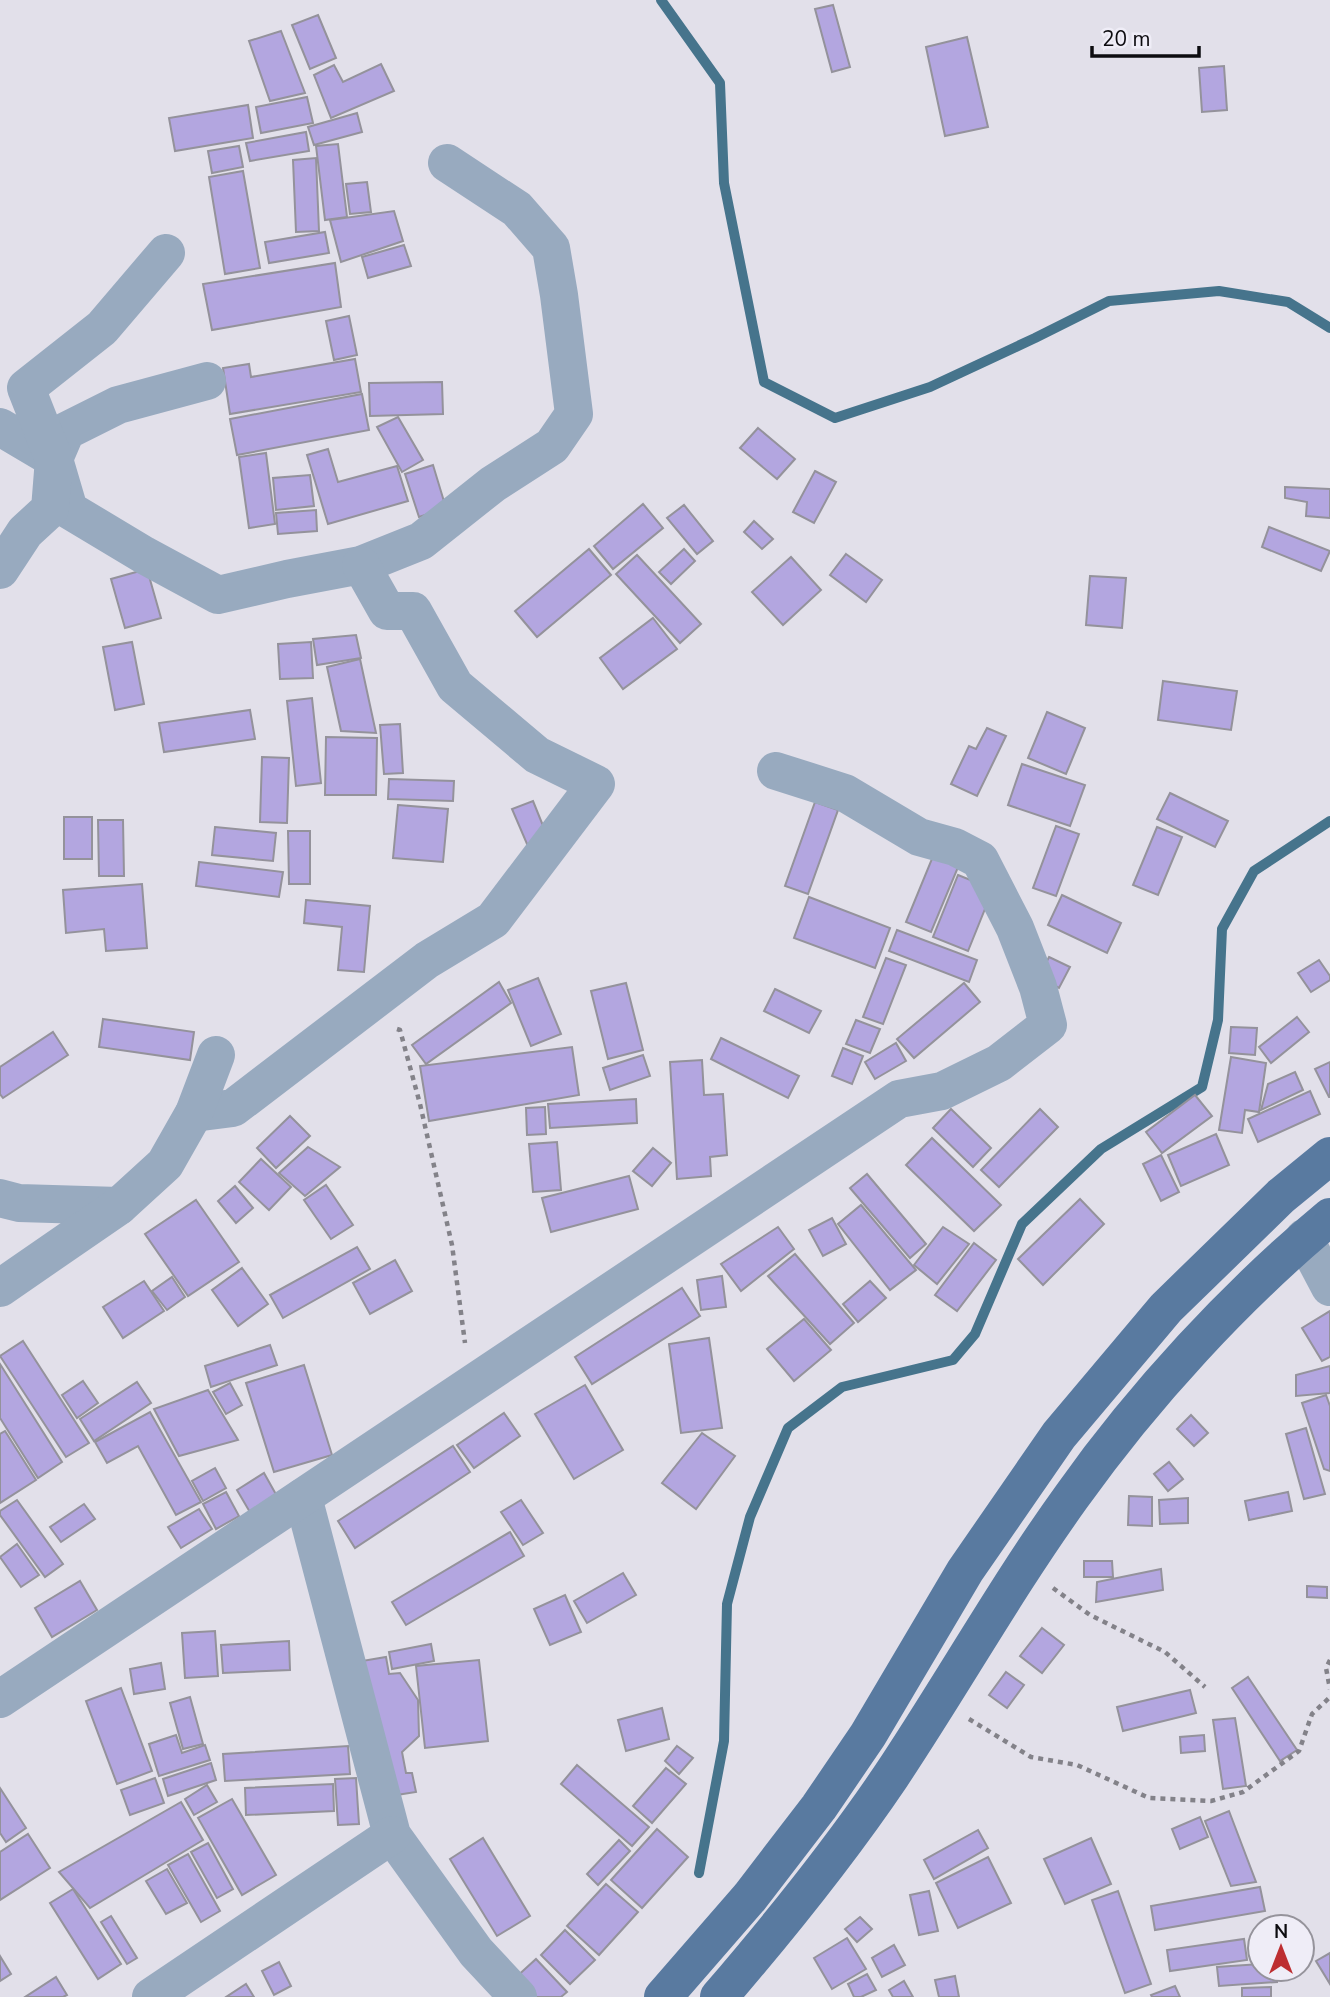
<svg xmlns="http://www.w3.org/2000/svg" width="1330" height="1997" font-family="'Nunito Sans',sans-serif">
  <rect width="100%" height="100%" fill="#e2e0ea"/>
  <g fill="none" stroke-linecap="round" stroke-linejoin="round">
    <!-- stream -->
    <g stroke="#46748c" stroke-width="10">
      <polyline points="661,0 720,83 724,183 764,382 835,418 930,387 1035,338 1109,301 1219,291 1288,302 1330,328"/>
      <polyline points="699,1873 724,1741 727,1604 750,1517 788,1428 842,1387 953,1360 975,1334 1022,1224 1101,1149 1202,1087 1218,1020 1222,929 1254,871 1330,821"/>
    </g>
  </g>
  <!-- building -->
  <g fill="#b3a6e0" stroke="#94929b" stroke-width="2">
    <polygon points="833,5 850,67 832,72 815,9"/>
    <polygon points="318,15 336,58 310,69 292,25"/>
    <polygon points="281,31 305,93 270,101 249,41"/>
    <polygon points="967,37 988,127 945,136 926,47"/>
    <polygon points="381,64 394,91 331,118 314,75 334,65 343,82"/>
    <polygon points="1224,66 1227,110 1202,112 1199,68"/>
    <polygon points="307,97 313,123 261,133 256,107"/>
    <polygon points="248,105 253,138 175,151 169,118"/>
    <polygon points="357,113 362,132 314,145 308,127"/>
    <polygon points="306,132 309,151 250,161 246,143"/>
    <polygon points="338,144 347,217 325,220 316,146"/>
    <polygon points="239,146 243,167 212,173 208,151"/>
    <polygon points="316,158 319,231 296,232 293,160"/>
    <polygon points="243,171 260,268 225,274 209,177"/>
    <polygon points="367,182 371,212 350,214 346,184"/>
    <polygon points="394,211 403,241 341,262 330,220"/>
    <polygon points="325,232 329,253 269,263 265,242"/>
    <polygon points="404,245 411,266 368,278 362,257"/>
    <polygon points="335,263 341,307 212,330 203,284"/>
    <polygon points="349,316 357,355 334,360 326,321"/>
    <polygon points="355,359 361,392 230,414 223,368 249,364 251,377"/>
    <polygon points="442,382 443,414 370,416 369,383"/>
    <polygon points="362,394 369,430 237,455 230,419"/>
    <polygon points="398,417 423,460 402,472 377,427"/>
    <polygon points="758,428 795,459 777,479 740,448"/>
    <polygon points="328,449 338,482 397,466 408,501 328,524 307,455"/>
    <polygon points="266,453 275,524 249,528 239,457"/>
    <polygon points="433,465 446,508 419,517 405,474"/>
    <polygon points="815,471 836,482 814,523 793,512"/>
    <polygon points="310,475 314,506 276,510 273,478"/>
    <polygon points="1285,487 1330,489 1330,518 1306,516 1307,502 1285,498"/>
    <polygon points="643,504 663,528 613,569 594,546"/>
    <polygon points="684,505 713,541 697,554 667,518"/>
    <polygon points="316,510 317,531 278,534 276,513"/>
    <polygon points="754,521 773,539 762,549 744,532"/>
    <polygon points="1269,527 1330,551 1321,571 1262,547"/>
    <polygon points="589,549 611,575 537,637 515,611"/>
    <polygon points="684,549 695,561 671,584 659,572"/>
    <polygon points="846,554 882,580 866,602 830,575"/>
    <polygon points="637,555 701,624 680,643 616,574"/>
    <polygon points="791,557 821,590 783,625 752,592"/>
    <polygon points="147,569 161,618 125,628 111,579"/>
    <polygon points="1090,576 1126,578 1122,628 1086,625"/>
    <polygon points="653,618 677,649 623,689 600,658"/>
    <polygon points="356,635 361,658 317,665 313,639"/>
    <polygon points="132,642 144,704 115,710 103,647"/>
    <polygon points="311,642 313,678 280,679 278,644"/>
    <polygon points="360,659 376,733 341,731 327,667"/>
    <polygon points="1163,681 1237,691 1231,730 1158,720"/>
    <polygon points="312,698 321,783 296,786 287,701"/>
    <polygon points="250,710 255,739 164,752 159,723"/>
    <polygon points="1047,712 1085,728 1066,774 1028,758"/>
    <polygon points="400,724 403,773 384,774 380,725"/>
    <polygon points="987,728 1006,736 977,796 951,784 969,746 976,749"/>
    <polygon points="326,737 377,738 376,795 325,795"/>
    <polygon points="262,757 289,758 287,823 260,822"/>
    <polygon points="1022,764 1085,785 1070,826 1008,805"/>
    <polygon points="389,779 454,781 453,801 388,799"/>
    <polygon points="1170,793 1228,821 1215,847 1157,819"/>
    <polygon points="533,801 550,843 530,851 512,809"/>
    <polygon points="815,802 838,810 808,894 785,886"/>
    <polygon points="398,805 448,809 443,862 393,858"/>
    <rect x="64" y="817" width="28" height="42"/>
    <polygon points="98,820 123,820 124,876 99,876"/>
    <polygon points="1056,826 1079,834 1056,896 1033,888"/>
    <polygon points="215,827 276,833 273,861 212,855"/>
    <polygon points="1157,827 1182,837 1158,895 1133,885"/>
    <polygon points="288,831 310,831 310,884 289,884"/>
    <polygon points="936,849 961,860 931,932 906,922"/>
    <polygon points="199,862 283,872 279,897 196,886"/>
    <polygon points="958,875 993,889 968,951 933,937"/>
    <polygon points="142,884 147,948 106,951 104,929 66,933 63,890"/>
    <polygon points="1062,895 1121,923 1107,953 1048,925"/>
    <polygon points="809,897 890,928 875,968 794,938"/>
    <polygon points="306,900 370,906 364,972 338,970 342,927 304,923"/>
    <polygon points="897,930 977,960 969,982 889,951"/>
    <polygon points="1049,957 1070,967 1059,988 1039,977"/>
    <polygon points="886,958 906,965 883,1024 863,1017"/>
    <polygon points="1319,960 1330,976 1330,980 1311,992 1298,973"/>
    <polygon points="538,978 561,1034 531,1046 508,990"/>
    <polygon points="499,982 511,1003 426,1064 412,1045"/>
    <polygon points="626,983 643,1050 608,1059 591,991"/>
    <polygon points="964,983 980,1002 914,1058 897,1039"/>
    <polygon points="775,989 821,1011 809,1033 764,1011"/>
    <polygon points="1297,1017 1309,1032 1271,1063 1259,1047"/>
    <polygon points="103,1019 194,1032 190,1060 99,1047"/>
    <polygon points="856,1020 880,1029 870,1053 846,1044"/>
    <polygon points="1231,1027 1257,1028 1255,1055 1229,1053"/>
    <polygon points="53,1032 68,1055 3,1098 0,1094 0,1067"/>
    <polygon points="721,1038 799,1076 788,1098 711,1059"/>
    <polygon points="896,1043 906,1061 875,1079 865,1062"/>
    <polygon points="572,1047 579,1095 429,1121 420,1066"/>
    <polygon points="843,1048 863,1056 852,1084 832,1076"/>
    <polygon points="643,1055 650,1076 610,1090 603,1068"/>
    <polygon points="1231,1057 1266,1063 1259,1112 1245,1110 1242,1133 1219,1130"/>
    <polygon points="702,1060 704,1095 723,1094 727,1155 710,1157 711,1176 677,1179 670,1062"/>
    <polygon points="1330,1062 1330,1097 1329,1097 1315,1069"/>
    <polygon points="1295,1072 1303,1090 1261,1110 1268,1084"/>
    <polygon points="1310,1091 1320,1114 1258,1142 1248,1119"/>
    <polygon points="1195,1095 1212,1116 1162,1153 1146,1132"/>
    <polygon points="636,1099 637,1123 550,1128 548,1104"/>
    <polygon points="545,1107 546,1134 527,1135 526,1108"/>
    <polygon points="951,1109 991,1148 973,1167 933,1128"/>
    <polygon points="1040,1109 1058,1127 999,1187 981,1170"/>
    <polygon points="290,1116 310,1136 276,1168 257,1148"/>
    <polygon points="1216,1134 1229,1165 1181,1186 1168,1155"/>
    <polygon points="932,1138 1001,1205 974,1231 906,1165"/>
    <polygon points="557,1142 561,1190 533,1192 529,1144"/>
    <polygon points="308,1147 340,1167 305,1196 279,1173"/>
    <polygon points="653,1148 671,1163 652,1186 633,1171"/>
    <polygon points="1161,1155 1179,1192 1161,1201 1143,1164"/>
    <polygon points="261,1159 291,1187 269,1210 239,1182"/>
    <polygon points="867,1174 926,1244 910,1258 850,1188"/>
    <polygon points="629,1176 638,1209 551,1232 542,1198"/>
    <polygon points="326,1185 353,1225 331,1239 304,1200"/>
    <polygon points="235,1186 253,1208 236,1223 218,1201"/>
    <polygon points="1080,1199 1104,1224 1043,1285 1018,1259"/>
    <polygon points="196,1200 239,1262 188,1296 145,1234"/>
    <polygon points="861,1205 916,1270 890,1290 838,1224"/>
    <polygon points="832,1218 846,1244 823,1256 809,1230"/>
    <polygon points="778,1227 794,1249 741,1291 721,1264"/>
    <polygon points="943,1227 969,1244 937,1284 914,1265"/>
    <polygon points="974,1243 996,1260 957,1311 935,1295"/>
    <polygon points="357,1247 370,1269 283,1318 270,1295"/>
    <polygon points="795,1254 854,1323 830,1344 768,1276"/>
    <polygon points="395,1260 412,1291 370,1314 353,1283"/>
    <polygon points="242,1268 268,1304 238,1326 212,1290"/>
    <polygon points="722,1276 726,1307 701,1310 697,1280"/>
    <polygon points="172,1277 185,1297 167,1310 152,1291"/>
    <polygon points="144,1281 164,1311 123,1338 103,1307"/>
    <polygon points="870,1281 886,1298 858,1322 843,1304"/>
    <polygon points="682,1288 700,1316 592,1384 575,1357"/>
    <polygon points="1330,1311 1330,1357 1322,1361 1302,1328"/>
    <polygon points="804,1319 831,1350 794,1381 767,1349"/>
    <polygon points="709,1338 722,1428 681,1433 669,1344"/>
    <polygon points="23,1341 89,1443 66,1457 0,1356"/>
    <polygon points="270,1345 277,1365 211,1387 205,1366"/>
    <polygon points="0,1364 62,1462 38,1478 0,1418"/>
    <polygon points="304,1365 332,1455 274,1472 246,1383"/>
    <polygon points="1330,1366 1330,1393 1296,1396 1296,1375"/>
    <polygon points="83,1381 98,1403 77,1418 62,1395"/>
    <polygon points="137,1382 151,1403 94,1441 80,1419"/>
    <polygon points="230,1383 242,1405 226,1414 213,1392"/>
    <polygon points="585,1385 623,1450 574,1479 535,1414"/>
    <polygon points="208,1390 238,1440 179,1456 154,1409"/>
    <polygon points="1326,1395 1330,1406 1330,1471 1324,1469 1302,1403"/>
    <polygon points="150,1412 201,1502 176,1515 138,1446 107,1463 95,1442"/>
    <polygon points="504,1413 520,1436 474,1468 457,1445"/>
    <polygon points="1191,1415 1208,1433 1194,1446 1177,1429"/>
    <polygon points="1306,1428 1325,1494 1304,1499 1286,1434"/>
    <polygon points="5,1431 36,1480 0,1503 0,1434"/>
    <polygon points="702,1433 735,1456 696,1509 662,1483"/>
    <polygon points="453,1446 470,1472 355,1548 338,1521"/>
    <polygon points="1169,1462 1183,1479 1168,1491 1154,1474"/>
    <polygon points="215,1468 226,1488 203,1501 192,1481"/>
    <polygon points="264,1473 278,1498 251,1514 237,1490"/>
    <polygon points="226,1492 239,1516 216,1529 203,1504"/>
    <polygon points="1288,1492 1292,1511 1249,1520 1245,1501"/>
    <polygon points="1129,1496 1152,1497 1152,1526 1128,1525"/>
    <polygon points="1188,1498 1188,1523 1160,1524 1159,1500"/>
    <polygon points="17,1500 63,1564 45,1577 0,1515 0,1511"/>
    <polygon points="521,1500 543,1533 523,1545 501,1512"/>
    <polygon points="84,1504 95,1519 61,1542 50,1527"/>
    <polygon points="199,1509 212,1529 181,1548 168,1527"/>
    <polygon points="510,1532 524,1556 406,1625 392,1602"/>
    <polygon points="17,1544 39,1575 21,1587 0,1557"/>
    <polygon points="1084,1561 1112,1561 1113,1577 1084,1577"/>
    <polygon points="1161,1569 1163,1590 1096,1602 1097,1582"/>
    <polygon points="623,1573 636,1595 587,1623 574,1601"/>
    <polygon points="80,1581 97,1610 52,1637 35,1608"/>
    <polygon points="1307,1586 1327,1587 1327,1598 1307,1597"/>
    <polygon points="565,1595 581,1632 550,1645 534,1609"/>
    <polygon points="1042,1628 1064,1645 1042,1673 1020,1656"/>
    <polygon points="215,1631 218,1676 185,1678 182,1633"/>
    <polygon points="289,1641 290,1670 223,1673 221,1645"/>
    <polygon points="431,1644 434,1661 392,1669 389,1652"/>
    <polygon points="386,1657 389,1674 400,1673 418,1700 419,1736 402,1752 406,1773 412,1773 416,1792 390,1796 362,1661"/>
    <polygon points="479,1660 488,1741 425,1748 416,1666"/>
    <polygon points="161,1663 165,1689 134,1694 130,1669"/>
    <polygon points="1006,1672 1024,1685 1007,1708 989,1695"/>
    <polygon points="1248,1677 1297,1750 1280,1761 1232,1688"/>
    <polygon points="121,1688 152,1771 117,1784 86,1701"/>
    <polygon points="1190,1690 1196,1713 1123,1731 1117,1707"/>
    <polygon points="190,1697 203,1744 183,1749 170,1703"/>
    <polygon points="662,1708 669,1739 626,1751 618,1720"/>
    <polygon points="1235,1718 1246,1786 1223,1789 1213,1720"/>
    <polygon points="176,1735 182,1753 205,1745 210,1760 159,1776 149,1744"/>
    <polygon points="1204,1735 1205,1751 1181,1753 1180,1737"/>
    <polygon points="348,1746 350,1774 225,1781 223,1754"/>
    <polygon points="677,1746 693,1758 679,1774 665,1761"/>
    <polygon points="211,1763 216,1780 168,1796 163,1779"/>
    <polygon points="577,1765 649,1827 632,1846 561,1784"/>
    <polygon points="666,1768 686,1784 652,1823 633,1806"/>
    <polygon points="155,1778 164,1803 130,1815 121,1790"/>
    <polygon points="356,1778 359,1824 338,1825 335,1779"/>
    <polygon points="333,1784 334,1811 246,1815 245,1788"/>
    <polygon points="207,1785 217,1802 194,1815 185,1799"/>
    <polygon points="0,1788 26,1828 6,1842 0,1833"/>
    <polygon points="232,1799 276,1875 242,1895 198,1818"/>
    <polygon points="181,1802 203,1840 90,1908 59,1872"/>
    <polygon points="1229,1811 1256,1882 1231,1886 1205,1821"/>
    <polygon points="1200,1817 1208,1837 1180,1849 1172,1829"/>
    <polygon points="657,1829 688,1857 642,1908 611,1880"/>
    <polygon points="978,1830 988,1848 934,1879 924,1860"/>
    <polygon points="28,1834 50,1868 0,1900 0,1852"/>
    <polygon points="483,1838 530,1916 497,1936 450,1859"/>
    <polygon points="1091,1838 1111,1884 1065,1904 1044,1859"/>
    <polygon points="619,1840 630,1851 598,1885 587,1874"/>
    <polygon points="208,1843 233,1889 217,1898 191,1852"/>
    <polygon points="188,1854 220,1911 201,1922 168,1865"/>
    <polygon points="988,1857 1011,1903 958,1928 936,1883"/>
    <polygon points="167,1869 187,1903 166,1914 146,1881"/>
    <polygon points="606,1884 638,1912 599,1955 567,1926"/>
    <polygon points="1260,1887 1265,1911 1155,1930 1151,1906"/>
    <polygon points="73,1889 121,1964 98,1979 50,1903"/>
    <polygon points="929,1891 938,1931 919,1935 910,1895"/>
    <polygon points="1118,1891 1151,1984 1125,1993 1092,1900"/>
    <polygon points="111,1916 137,1958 127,1964 101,1922"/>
    <polygon points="860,1917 872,1929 857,1942 845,1929"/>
    <polygon points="565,1930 595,1960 570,1984 541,1955"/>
    <polygon points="847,1938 866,1969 832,1989 814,1958"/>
    <polygon points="1244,1939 1247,1960 1170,1971 1167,1950"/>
    <polygon points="894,1945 905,1965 882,1977 872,1958"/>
    <polygon points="1330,1953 1330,1984 1316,1961"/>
    <polygon points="0,1956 11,1974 0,1981"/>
    <polygon points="536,1959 567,1992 561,1997 531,1997 514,1979"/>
    <polygon points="279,1962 291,1986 274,1995 262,1971"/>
    <polygon points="1260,1964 1260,1969 1276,1969 1277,1982 1219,1986 1217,1967"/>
    <polygon points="867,1974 876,1990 861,1997 854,1997 848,1984"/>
    <polygon points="955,1976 959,1997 939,1997 935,1980"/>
    <polygon points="56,1977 67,1995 63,1997 25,1997"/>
    <polygon points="904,1981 913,1997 893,1997 889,1990"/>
    <polygon points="246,1984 254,1997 226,1997"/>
    <polygon points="1175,1986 1180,1997 1152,1997 1151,1995"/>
    <polygon points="1271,1987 1271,1997 1242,1997 1242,1988"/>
  </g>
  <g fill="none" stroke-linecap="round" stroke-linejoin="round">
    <!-- path -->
    <g stroke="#838289" stroke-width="4.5" stroke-dasharray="5 5" stroke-linecap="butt">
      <polyline points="397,1029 400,1030 420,1104 452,1245 465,1343"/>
      <polyline points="1053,1588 1090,1615 1165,1652 1205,1687"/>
      <polyline points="1330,1660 1326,1668 1330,1689"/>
      <polyline points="969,1719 1031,1757 1077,1765 1149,1798 1211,1801 1243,1792 1299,1751 1312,1714 1330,1697"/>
    </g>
    <!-- street -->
    <g stroke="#98aabf" stroke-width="38">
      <polyline points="0,427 54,459 69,510 144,555 218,595 287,579 361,565 421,541 493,484 552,446 574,414 559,295 551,248 517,209 447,163"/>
      <polyline points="54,459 66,431 118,405 207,381"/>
      <polyline points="0,570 25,532 50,509 54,459 26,388 102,328 166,253"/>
      <polyline points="194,1113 233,1108 427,960 493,920 596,784 537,755 455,686 413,611 387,611 361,565"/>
      <polyline points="0,1198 19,1203 119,1206"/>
      <polyline points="1304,1238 1330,1287"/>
      <polyline points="0,1288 119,1206 165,1164 194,1113 216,1055"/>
      <polyline points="303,1497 392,1835 476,1952 518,1997"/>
      <polyline points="0,1699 899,1099 942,1091 999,1063 1048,1025 1038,987 1015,928 980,860 955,847 919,837 845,793 776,771"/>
      <polyline points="151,1997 392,1835"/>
    </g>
    <!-- primary -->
    <g stroke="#597aa0" stroke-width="38">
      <polyline points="663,1997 750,1897 819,1807 868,1735 965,1571 1059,1435 1166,1308 1281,1196 1330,1156"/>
      <path d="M719,1997C780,1926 839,1853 891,1776C953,1683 1007,1586 1072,1496C1143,1396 1236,1295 1330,1217"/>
    </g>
  </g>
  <!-- north arrow -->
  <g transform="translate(1281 1948)"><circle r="33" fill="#efedf7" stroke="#95939b" stroke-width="2"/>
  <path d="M0-5L12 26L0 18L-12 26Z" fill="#bd2e31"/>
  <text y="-10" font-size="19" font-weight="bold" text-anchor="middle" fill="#0d0c10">N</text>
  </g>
  <!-- scale -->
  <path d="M1092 46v10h107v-10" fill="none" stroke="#0d0c10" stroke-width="3.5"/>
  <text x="1102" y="46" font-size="21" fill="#0d0c10" stroke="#efedf7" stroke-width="5" paint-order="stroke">20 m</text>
</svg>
